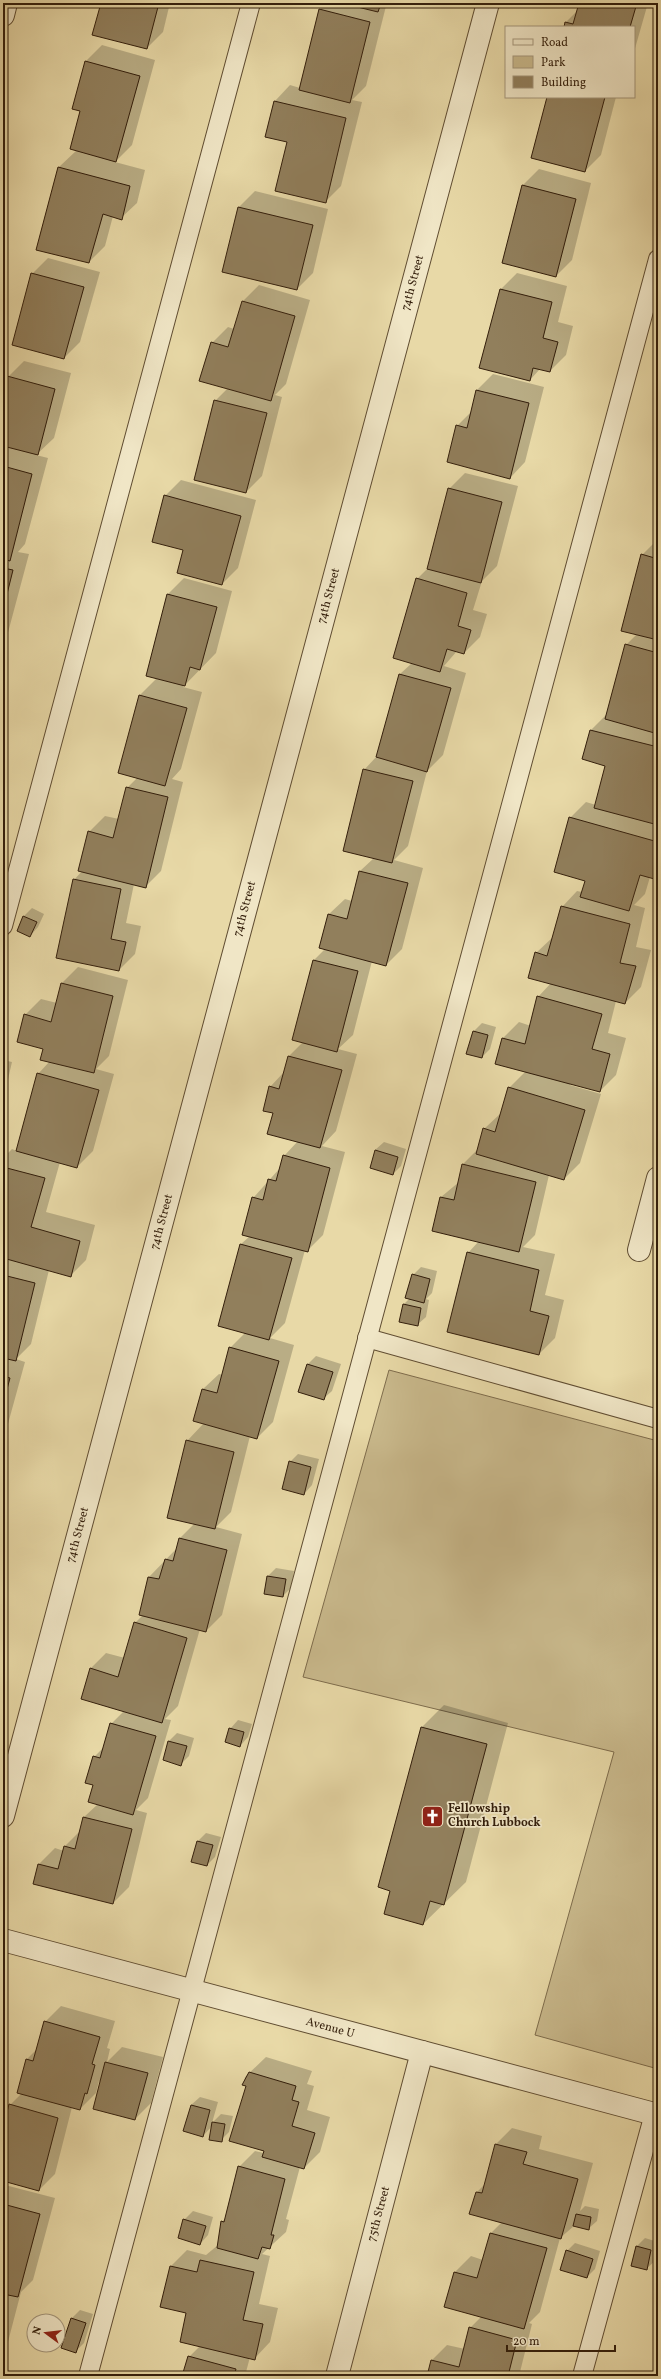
<svg xmlns="http://www.w3.org/2000/svg" width="661" height="2379" font-family="Vollkorn,serif">
  <rect width="100%" height="100%" fill="#e8d9a7"/>
  <filter id="stains"><feTurbulence type="fractalNoise" baseFrequency=".005" numOctaves="4"/><feColorMatrix values="0 0 0 0 .2 0 0 0 0 .09 0 0 0 0 .02 0 0 0 .5 -.17"/></filter>
  <radialGradient id="worn" r=".72"><stop offset=".6" stop-color="#630" stop-opacity="0"/><stop offset="1" stop-color="#630" stop-opacity=".3"/></radialGradient>
  <!-- green -->
  <polygon fill="#c9b98c" stroke="#7e6c4c" points="389,1370 658,1441 658,2069 535,2035 614,1752 303,1677"/>
  <!-- shadow -->
  <g fill="#0003">
    <polygon points="102,3 170,3 163,32 147,48"/>
    <polygon points="326,3 386,3 384,6 386,6 366,86 352,100 362,102 341,186 325,202 288,142 266,136 275,101 290,85 300,88 319,10"/>
    <polygon points="580,3 648,3 634,52 634,27 565,27 566,22 578,10"/>
    <polygon points="102,45 155,60 132,145 115,162 145,170 137,203 121,218 113,216 105,246 89,262 59,167 77,150 86,61"/>
    <polygon points="548,97 616,97 601,155 585,171"/>
    <polygon points="539,169 591,183 572,260 556,276 523,185"/>
    <polygon points="255,191 328,209 313,273 297,289 223,271 239,207"/>
    <polygon points="48,258 100,272 80,342 64,358 32,274"/>
    <polygon points="517,273 567,286 558,322 573,326 566,355 550,371 540,369 530,380 501,289"/>
    <polygon points="259,285 310,300 286,384 275,395 282,397 262,476 246,492 215,401 228,388 212,343 228,327 234,329 243,301"/>
    <polygon points="24,361 71,373 54,438 36,455 48,458 25,544 18,552 29,554 6,640 3,643 3,396 8,377"/>
    <polygon points="493,374 544,387 525,462 510,478 457,426 472,411 477,390"/>
    <polygon points="465,473 518,486 497,566 482,581 473,610 487,614 480,637 464,653 457,651 444,666 466,673 443,755 427,771 408,846 394,860 423,868 402,949 386,965 372,961 353,1035 338,1049 357,1054 336,1131 322,1146 345,1152 323,1235 307,1251 305,1250 285,1323 270,1338 294,1345 273,1422 257,1438 250,1436 231,1512 216,1527 242,1534 222,1615 206,1631 200,1629 178,1706 165,1719 171,1720 148,1798 136,1810 147,1813 129,1887 113,1903 34,1883 39,1864 55,1848 64,1851 65,1846 80,1831 84,1817 98,1804 94,1785 94,1757 105,1746 111,1724 124,1711 91,1668 106,1653 125,1658 135,1623 143,1615 149,1577 178,1547 180,1538 195,1523 187,1441 204,1423 203,1389 219,1374 223,1375 230,1348 246,1332 219,1325 241,1244 250,1236 253,1198 280,1168 284,1156 298,1141 274,1113 270,1087 284,1072 289,1056 303,1042 293,1039 314,960 325,949 329,914 345,899 352,901 360,871 374,858 364,770 377,756 400,674 412,663 417,579 428,568 449,489"/>
    <polygon points="181,480 256,500 238,568 222,584 185,550 165,496"/>
    <polygon points="658,539 658,879 650,877 645,894 634,905 645,908 636,947 651,950 641,987 625,1003 616,1001 608,1033 626,1038 616,1075 600,1091 570,1083 570,1085 601,1094 580,1163 564,1179 549,1175 535,1235 523,1247 555,1254 545,1295 564,1300 555,1338 539,1354 468,1253 479,1241 433,1230 441,1197 459,1182 463,1164 478,1149 484,1129 501,1113 509,1088 526,1071 503,1038 519,1022 531,1026 538,997 551,983 536,953 553,937 562,907 577,891 582,892 586,880 570,818 586,802 596,805 606,765 591,730 607,714 626,645 637,634 642,555"/>
    <polygon points="184,578 232,591 216,653 183,687 202,692 181,769 172,779 183,782 161,871 145,887 134,884 126,923 141,926 135,954 119,970 74,880 82,871 89,832 105,816 119,819 127,788 137,778 119,773 140,695 157,678 168,594"/>
    <polygon points="32,908 44,914 38,927 30,936 18,930 24,916"/>
    <polygon points="78,967 128,980 109,1056 96,1069 114,1074 93,1151 77,1167 60,1162 46,1212 95,1225 86,1260 70,1276 49,1270 31,1344 16,1359 25,1362 3,1442 3,1158 12,1149 17,1151 38,1074 50,1061 25,1015 41,999 57,1003 62,983"/>
    <polygon points="482,1023 496,1027 490,1049 482,1057 474,1031"/>
    <polygon points="3,1060 12,1062 6,1088 3,1091"/>
    <polygon points="384,1142 406,1149 401,1166 393,1174 375,1150"/>
    <polygon points="421,1267 437,1271 432,1293 426,1299 429,1300 426,1317 417,1325 404,1304 410,1298 413,1275"/>
    <polygon points="316,1356 341,1364 332,1391 323,1399 299,1391 308,1364"/>
    <polygon points="298,1454 319,1459 312,1485 304,1494 290,1462"/>
    <polygon points="276,1568 294,1571 291,1588 283,1596 265,1594 268,1576"/>
    <polygon points="444,1705 508,1723 466,1882 423,1924 392,1890 379,1887 422,1727"/>
    <polygon points="238,1720 252,1724 248,1737 240,1746 230,1729"/>
    <polygon points="177,1733 194,1738 189,1756 181,1764 169,1741"/>
    <polygon points="206,1833 221,1837 215,1857 207,1865 198,1841"/>
    <polygon points="61,2006 115,2021 107,2048 110,2049 107,2062 122,2047 163,2057 151,2103 135,2119 99,2081 96,2093 80,2109 72,2107 55,2174 39,2190 3,2180 3,2131 10,2105 21,2094 18,2093 27,2059 37,2049 45,2022"/>
    <polygon points="266,2057 312,2071 307,2084 314,2086 307,2110 330,2117 320,2152 304,2168 300,2167 286,2219 289,2220 286,2232 262,2254 270,2256 259,2304 278,2308 270,2342 255,2358 250,2357 245,2376 175,2376 179,2372 184,2373 189,2357 200,2346 171,2266 187,2250 206,2255 218,2245 222,2222 226,2218 239,2167 255,2151 264,2153 247,2086 243,2084 245,2077"/>
    <polygon points="200,2097 218,2102 212,2123 221,2114 233,2116 229,2132 221,2140 212,2126 203,2136 191,2105"/>
    <polygon points="512,2128 542,2136 539,2149 593,2163 580,2211 585,2206 599,2209 597,2221 588,2229 574,2226 560,2238 540,2312 529,2323 532,2324 519,2376 428,2376 432,2360 447,2345 465,2349 470,2328 482,2316 455,2272 471,2256 483,2260 491,2233 502,2222 470,2213 477,2192 485,2184 496,2144"/>
    <polygon points="5,2185 55,2198 33,2280 21,2292 3,2361 3,2187"/>
    <polygon points="193,2211 213,2217 208,2235 200,2244 184,2220"/>
    <polygon points="645,2238 658,2242 655,2261 646,2269 637,2246"/>
    <polygon points="575,2243 600,2251 595,2269 587,2277 567,2251"/>
    <polygon points="80,2310 93,2314 84,2343 76,2351 62,2347 72,2318"/>
  </g>
  <!-- building -->
  <g fill="#917f5c" stroke="#331e0b">
    <polygon points="101,3 159,3 147,49 92,35"/>
    <polygon points="341,3 381,3 378,12"/>
    <polygon points="579,3 637,3 630,27 564,27 565,22 573,24"/>
    <polygon points="319,9 370,22 350,103 299,90"/>
    <polygon points="85,61 140,76 116,162 70,149 80,111 72,109"/>
    <polygon points="547,97 605,97 585,172 531,158"/>
    <polygon points="274,101 346,118 326,203 275,191 287,142 265,137"/>
    <polygon points="58,167 130,186 122,220 103,214 89,263 36,250"/>
    <polygon points="522,185 576,199 556,277 502,263"/>
    <polygon points="238,207 313,225 297,290 222,272"/>
    <polygon points="31,273 84,287 64,359 12,345"/>
    <polygon points="500,289 552,302 543,338 558,342 550,372 533,368 530,381 479,368"/>
    <polygon points="242,301 295,316 271,401 199,381 211,342 228,347"/>
    <polygon points="7,376 55,389 38,455 3,446 3,392"/>
    <polygon points="476,390 529,403 510,479 447,462 456,425 467,428"/>
    <polygon points="214,400 267,413 246,493 194,480"/>
    <polygon points="3,466 32,474 10,561 3,559"/>
    <polygon points="448,488 502,502 481,583 427,569"/>
    <polygon points="164,495 241,516 222,585 177,573 183,550 152,542"/>
    <polygon points="641,554 658,559 658,640 621,631"/>
    <polygon points="3,568 13,570 3,610"/>
    <polygon points="416,578 467,593 458,626 471,630 464,654 447,649 440,672 393,658"/>
    <polygon points="167,594 217,607 200,670 190,667 185,686 146,676"/>
    <polygon points="625,644 658,653 658,734 605,719"/>
    <polygon points="399,674 451,688 427,772 376,757"/>
    <polygon points="139,695 187,708 165,786 118,773"/>
    <polygon points="590,730 658,747 658,825 594,808 605,766 582,759"/>
    <polygon points="363,769 413,781 392,863 343,851"/>
    <polygon points="126,787 168,797 146,888 78,871 88,831 113,838"/>
    <polygon points="569,817 658,842 658,880 640,875 629,911 580,897 585,881 554,872"/>
    <polygon points="359,871 408,883 386,966 319,948 328,914 347,919"/>
    <polygon points="73,879 121,889 111,939 126,942 119,971 56,958"/>
    <polygon points="561,906 630,924 620,963 636,966 625,1004 528,978 535,952 547,956"/>
    <polygon points="23,916 37,922 30,937 17,931"/>
    <polygon points="313,960 358,971 337,1052 292,1040"/>
    <polygon points="61,983 113,996 94,1073 40,1060 43,1049 17,1042 24,1014 51,1022"/>
    <polygon points="537,996 602,1014 592,1049 610,1054 600,1092 495,1064 502,1038 525,1044"/>
    <polygon points="473,1031 488,1035 482,1058 466,1054"/>
    <polygon points="288,1056 342,1070 320,1148 267,1134 273,1113 263,1111 269,1086 279,1089"/>
    <polygon points="37,1073 99,1090 77,1168 16,1151"/>
    <polygon points="508,1087 585,1110 564,1180 476,1154 483,1128 495,1132"/>
    <polygon points="375,1150 398,1157 393,1175 370,1168"/>
    <polygon points="283,1155 330,1168 308,1252 242,1235 252,1197 263,1200 268,1179 276,1181"/>
    <polygon points="462,1164 536,1182 519,1252 432,1231 440,1197 454,1200"/>
    <polygon points="3,1167 45,1178 31,1227 80,1241 71,1277 3,1258"/>
    <polygon points="240,1244 292,1258 269,1340 218,1326"/>
    <polygon points="467,1252 539,1270 530,1311 549,1316 539,1355 447,1332"/>
    <polygon points="412,1274 430,1279 424,1303 405,1298"/>
    <polygon points="3,1275 35,1283 16,1361 3,1358"/>
    <polygon points="403,1304 421,1308 418,1326 399,1322"/>
    <polygon points="229,1347 279,1361 257,1439 193,1421 202,1389 217,1393"/>
    <polygon points="307,1364 333,1372 324,1400 298,1392"/>
    <polygon points="3,1376 10,1378 3,1404"/>
    <polygon points="186,1440 234,1452 215,1529 167,1518"/>
    <polygon points="289,1461 311,1467 304,1495 282,1489"/>
    <polygon points="179,1538 227,1550 206,1632 139,1615 148,1577 159,1579 165,1559 173,1561"/>
    <polygon points="267,1576 286,1579 283,1597 264,1594"/>
    <polygon points="134,1622 187,1638 162,1723 81,1699 90,1668 118,1677"/>
    <polygon points="110,1723 156,1736 133,1815 88,1802 93,1785 85,1783 93,1756 100,1758"/>
    <polygon points="421,1727 487,1744 444,1905 430,1901 423,1925 384,1914 390,1891 378,1887"/>
    <polygon points="229,1728 244,1732 240,1747 225,1742"/>
    <polygon points="168,1741 187,1746 181,1766 163,1760"/>
    <polygon points="83,1817 132,1829 113,1904 33,1884 38,1864 58,1869 64,1846 75,1849"/>
    <polygon points="197,1841 213,1845 207,1866 191,1862"/>
    <polygon points="44,2021 100,2037 92,2064 95,2065 87,2094 85,2093 80,2110 17,2093 26,2059 33,2061"/>
    <polygon points="105,2062 148,2073 135,2120 93,2109"/>
    <polygon points="249,2072 296,2086 292,2100 299,2102 292,2126 315,2133 304,2169 262,2157 264,2151 229,2141 246,2086 242,2085"/>
    <polygon points="9,2104 58,2118 39,2191 3,2181 3,2128"/>
    <polygon points="191,2105 210,2110 203,2137 183,2131"/>
    <polygon points="212,2122 225,2124 222,2142 209,2140"/>
    <polygon points="495,2144 527,2152 523,2164 578,2179 561,2239 469,2214 476,2192 482,2193"/>
    <polygon points="238,2166 285,2179 271,2235 274,2235 270,2249 262,2247 258,2259 217,2248 221,2221 224,2222"/>
    <polygon points="3,2204 40,2214 18,2297 3,2294"/>
    <polygon points="576,2214 591,2217 589,2230 573,2226"/>
    <polygon points="183,2219 206,2226 200,2245 178,2238"/>
    <polygon points="490,2233 547,2248 524,2329 444,2307 454,2272 477,2278"/>
    <polygon points="636,2246 651,2250 647,2270 631,2266"/>
    <polygon points="566,2250 593,2259 587,2278 560,2270"/>
    <polygon points="200,2260 254,2272 243,2320 263,2324 255,2360 180,2342 186,2313 160,2307 170,2266 197,2272"/>
    <polygon points="3,2307 6,2308 3,2319"/>
    <polygon points="71,2318 86,2323 76,2353 61,2348"/>
    <polygon points="469,2327 517,2340 508,2376 427,2376 431,2360 459,2367"/>
    <polygon points="188,2356 236,2369 234,2376 182,2376"/>
  </g>
  <g fill="none" stroke-linecap="round" stroke-linejoin="round">
    <defs>
      <g id="service">
        <polyline points="3,926 251,3"/>
        <polyline points="367,1338 658,1419"/>
        <polyline points="88,2376 658,259"/>
        <polyline points="582,2376 654,2114"/>
      </g>
      <g id="minor">
        <polyline points="3,15 6,3"/>
        <polyline points="639,1250 658,1178"/>
        <polyline points="3,1816 488,3"/>
        <polyline points="337,2376 422,2052"/>
      </g>
      <polyline id="tertiary" points="3,1940 658,2115"/>
    </defs>
    <!-- service casing -->
    <use href="#service" stroke="#604d32" stroke-width="20"/>
    <!-- minor casing -->
    <use href="#minor" stroke="#604d32" stroke-width="24"/>
    <!-- tertiary casing -->
    <use href="#tertiary" stroke="#604d32" stroke-width="24"/>
    <!-- service -->
    <use href="#service" stroke="#f0e6c6" stroke-width="18"/>
    <!-- minor -->
    <use href="#minor" stroke="#f0e6c6" stroke-width="22"/>
    <!-- tertiary -->
    <use href="#tertiary" stroke="#f0e6c6" stroke-width="22"/>
  </g>
  <!-- icons -->
  <defs>
    <symbol id="church-square" viewBox="-11 -11 22 22"><rect x="-9" y="-9" width="18" height="18" rx="4" fill="#8f2418" stroke="#f0e6c6"/><path d="M-1.2-6h2.4v3.5h3.3v2.4h-3.3V6h-2.4V-.1h-3.3v-2.4h3.3Z" fill="#fff"/></symbol>
  </defs>
  <g fill-rule="evenodd">
    <use href="#church-square" x="420" y="1804" width="25" height="25"/>
  </g>
  <g text-anchor="middle" dominant-baseline="central" stroke-width="3.5" stroke-linejoin="round" paint-order="stroke">
    <!-- street labels -->
    <g font-size="12" fill="#331e0b" stroke="#f0e6c6">
      <text transform="translate(413 283) rotate(-75)">74th Street</text>
      <text transform="translate(329 596) rotate(-75)">74th Street</text>
      <text transform="translate(245 909) rotate(-75)">74th Street</text>
      <text transform="translate(162 1222) rotate(-75)">74th Street</text>
      <text transform="translate(78 1535) rotate(-75)">74th Street</text>
      <text transform="translate(330 2028) rotate(15)">Avenue U</text>
      <text transform="translate(379 2214) rotate(-75)">75th Street</text>
    </g>
    <!-- poi labels -->
    <g font-size="12" font-weight="bold" fill="#331e0b" stroke="#f0e6c6" text-anchor="start">
      <text x="448" y="1809">Fellowship<tspan x="448" dy="14">Church Lubbock</tspan></text>
    </g>
  </g>
  <!-- margin -->
  <rect width="661" height="2379" fill="none" stroke="#e8d9a7" stroke-width="16"/>
  <rect x="4" y="4" width="653" height="2371" fill="none" stroke="#331e0b" stroke-width="2"/>
  <rect x="8" y="8" width="645" height="2363" fill="none" stroke="#331e0b"/>
  <!-- legend -->
  <rect x="505" y="26" width="130" height="72" fill="#f0e6c6" stroke="#a4967b"/>
  <rect x="513" y="39" width="20" height="6" fill="#f0e6c6" stroke="#a4967b"/>
  <text x="541" y="46" font-size="12" fill="#331e0b">Road</text>
  <rect x="513" y="56" width="20" height="12" fill="#c9b98c" stroke="#a4967b"/>
  <text x="541" y="66" font-size="12" fill="#331e0b">Park</text>
  <rect x="513" y="76" width="20" height="12" fill="#917f5c" stroke="#a4967b"/>
  <text x="541" y="86" font-size="12" fill="#331e0b">Building</text>
  <!-- north arrow -->
  <g transform="translate(46 2333) rotate(285)"><circle r="19" fill="#f0e6c6" stroke="#a4967b"/>
  <path d="M0-3L7 15L0 10L-7 15Z" fill="#8f2418"/>
  <text y="-6" font-size="11" font-weight="bold" text-anchor="middle" fill="#331e0b">N</text>
  </g>
  <!-- scale -->
  <path d="M507 2345v6h108v-6" fill="none" stroke="#331e0b" stroke-width="2"/>
  <text x="513" y="2345" font-size="12" fill="#331e0b" stroke="#f0e6c6" stroke-width="3" paint-order="stroke">20 m</text>
  <rect width="100%" height="100%" filter="url(#stains)"/>
  <rect width="100%" height="100%" fill="url(#worn)"/>
</svg>
